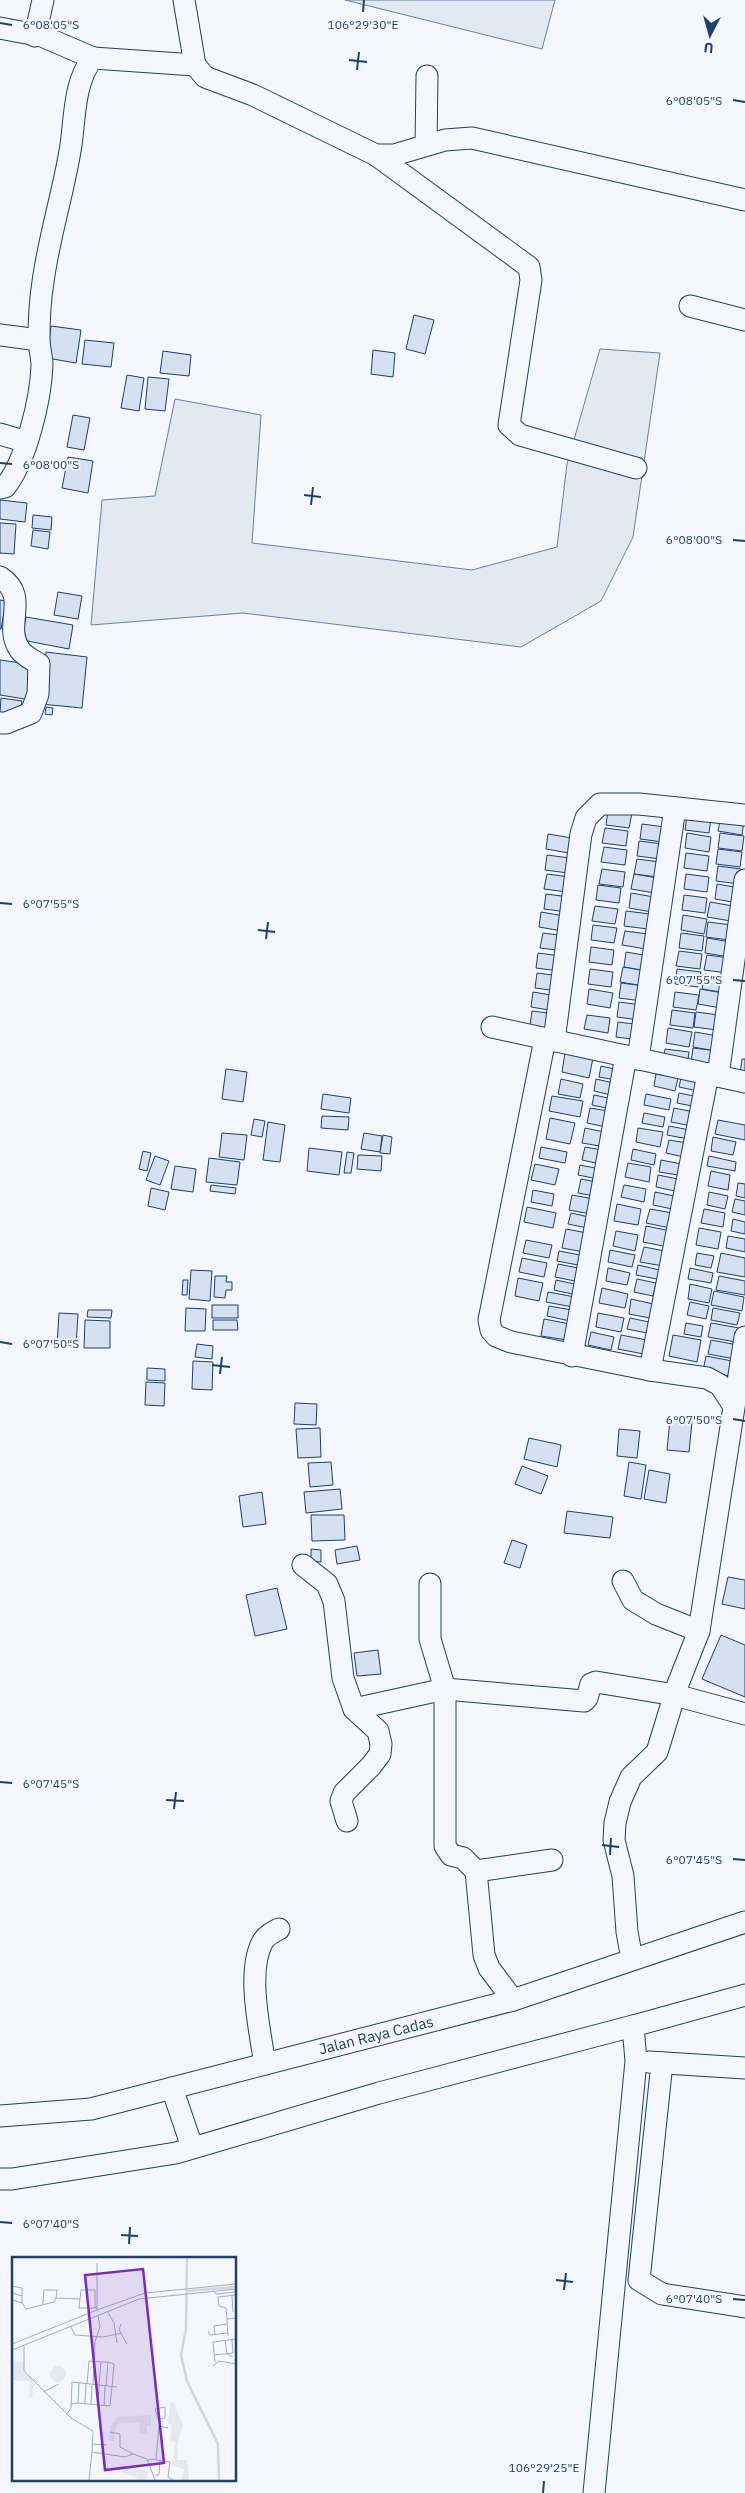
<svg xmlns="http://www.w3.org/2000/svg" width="745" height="2493" font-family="'IBM Plex Sans',sans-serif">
  <rect width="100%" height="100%" fill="#f4f7fb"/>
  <!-- green -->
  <g fill="#e3e9f0" stroke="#687fa3">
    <polygon points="345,0 555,0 542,49"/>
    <polygon points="600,349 660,353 633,537 601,601 521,647 243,613 91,625 102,500 155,496 175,399 261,415 252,543 472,570 557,547 567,464"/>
  </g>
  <!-- building -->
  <g fill="#d5e0f0" stroke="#1d3f73">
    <polygon points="414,315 434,320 425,354 406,349"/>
    <polygon points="51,326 81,330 76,363 47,358"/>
    <polygon points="85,340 114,343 111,367 82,364"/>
    <polygon points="373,350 395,353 393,377 371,374"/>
    <polygon points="163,351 191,355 189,376 160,373"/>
    <polygon points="127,375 144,378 139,411 121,408"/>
    <polygon points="148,377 169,379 165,411 145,409"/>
    <polygon points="73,415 90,418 84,450 67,447"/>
    <polygon points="68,457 93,461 88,493 62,488"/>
    <polygon points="0,500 27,503 25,522 0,519"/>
    <polygon points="33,515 52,517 51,530 32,528"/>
    <polygon points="0,523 16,524 14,554 0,553"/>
    <polygon points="33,530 50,532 48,549 31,546"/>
    <polygon points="58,592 82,596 78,619 54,615"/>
    <polygon points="0,600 6,601 1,629 0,629"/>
    <polygon points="26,617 73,625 69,649 22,640"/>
    <polygon points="46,652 87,657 82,708 41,704"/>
    <polygon points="0,660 36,665 31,700 0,695"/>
    <polygon points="1,698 22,701 20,716 0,713"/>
    <polygon points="46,707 53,708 52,715 45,714"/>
    <polygon points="608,810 632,813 629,828 606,825"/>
    <polygon points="687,815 711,818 709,833 685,830"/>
    <polygon points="721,816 744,820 742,835 718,831"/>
    <polygon points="642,824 665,827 663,842 640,839"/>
    <polygon points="605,828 628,831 626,846 602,843"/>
    <polygon points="687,833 711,837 709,852 685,848"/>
    <polygon points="720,833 744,836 742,851 718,848"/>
    <polygon points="548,834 572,838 569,853 546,849"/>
    <polygon points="639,841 663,844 661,859 637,856"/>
    <polygon points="604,847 627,850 625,865 601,862"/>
    <polygon points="718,849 742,852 740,867 716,864"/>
    <polygon points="686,853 709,856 707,871 684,868"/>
    <polygon points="547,855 570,858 568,873 545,870"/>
    <polygon points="637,859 660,862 658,877 634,874"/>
    <polygon points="718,866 741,869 739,884 716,881"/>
    <polygon points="602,869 625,872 623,887 599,884"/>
    <polygon points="547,874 570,877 567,892 544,889"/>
    <polygon points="634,874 657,878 655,893 631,889"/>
    <polygon points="686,874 709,877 707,892 684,889"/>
    <polygon points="717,884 740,888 738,903 715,899"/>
    <polygon points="598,885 621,888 619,903 596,900"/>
    <polygon points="631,893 654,897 652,912 629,908"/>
    <polygon points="546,894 569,897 567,912 544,909"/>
    <polygon points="684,895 707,898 705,913 682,910"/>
    <polygon points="710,902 733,906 731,921 707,917"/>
    <polygon points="595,906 618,909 615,924 592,921"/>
    <polygon points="626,911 650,914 648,929 624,926"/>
    <polygon points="541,912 564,916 562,931 539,927"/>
    <polygon points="683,915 707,919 704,934 681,930"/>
    <polygon points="708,922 732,925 729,940 706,937"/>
    <polygon points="593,925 617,928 614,943 591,940"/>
    <polygon points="625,931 648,934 646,949 622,945"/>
    <polygon points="543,933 566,936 564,951 540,948"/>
    <polygon points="681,933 704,936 702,951 679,948"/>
    <polygon points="707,938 731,942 729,957 705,953"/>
    <polygon points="591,947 614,950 612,965 589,962"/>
    <polygon points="679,951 702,954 700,969 676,966"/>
    <polygon points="626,952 649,956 647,971 624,967"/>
    <polygon points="538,953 561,956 559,971 536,968"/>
    <polygon points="707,955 730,958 728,973 704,970"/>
    <polygon points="623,967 646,971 644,986 620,982"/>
    <polygon points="590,969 613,972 611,987 588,984"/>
    <polygon points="677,969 701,972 698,987 675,984"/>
    <polygon points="537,973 560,976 558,991 535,988"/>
    <polygon points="705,974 728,978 726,993 702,989"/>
    <polygon points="621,983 644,986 642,1001 619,998"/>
    <polygon points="589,989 613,993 610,1008 587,1004"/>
    <polygon points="700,989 723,993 721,1008 698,1004"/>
    <polygon points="533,992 557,996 555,1011 531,1007"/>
    <polygon points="675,992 699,995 696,1010 673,1007"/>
    <polygon points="619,1002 642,1005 640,1020 617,1017"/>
    <polygon points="672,1010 695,1013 693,1028 670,1025"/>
    <polygon points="532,1011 556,1014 553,1029 530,1026"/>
    <polygon points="696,1012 719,1015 717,1030 694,1027"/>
    <polygon points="587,1015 610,1018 608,1033 584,1029"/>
    <polygon points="618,1022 642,1025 639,1040 616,1037"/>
    <polygon points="668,1028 692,1032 689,1047 666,1043"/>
    <polygon points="695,1032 718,1036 716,1051 693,1047"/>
    <polygon points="693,1048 717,1051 715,1066 691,1063"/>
    <polygon points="665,1049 689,1052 687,1067 663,1064"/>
    <polygon points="565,1053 593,1058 589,1078 562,1072"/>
    <polygon points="742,1059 745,1059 745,1074 740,1074"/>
    <polygon points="601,1066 619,1070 616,1080 599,1077"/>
    <polygon points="226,1069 247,1072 243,1102 222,1099"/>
    <polygon points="656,1074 678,1078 675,1091 654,1086"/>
    <polygon points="681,1078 700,1082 698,1091 679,1087"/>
    <polygon points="561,1079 583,1084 580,1098 558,1094"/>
    <polygon points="596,1079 618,1084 615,1096 594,1091"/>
    <polygon points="679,1093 699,1097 697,1107 677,1103"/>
    <polygon points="323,1094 351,1098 349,1113 321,1109"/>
    <polygon points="646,1094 671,1099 669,1110 644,1105"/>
    <polygon points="594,1095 613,1099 611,1109 592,1105"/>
    <polygon points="552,1096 583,1101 580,1117 549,1111"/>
    <polygon points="590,1108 614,1112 611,1128 587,1123"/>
    <polygon points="674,1108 694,1112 692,1126 671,1122"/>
    <polygon points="644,1113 665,1117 663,1127 642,1123"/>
    <polygon points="322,1116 349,1117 348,1130 321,1128"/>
    <polygon points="550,1118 575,1123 570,1144 546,1139"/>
    <polygon points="254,1119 265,1121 262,1137 251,1135"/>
    <polygon points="718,1120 745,1125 745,1140 715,1134"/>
    <polygon points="268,1122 285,1125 280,1162 263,1160"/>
    <polygon points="669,1126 695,1131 694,1140 667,1135"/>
    <polygon points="585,1128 609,1133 606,1147 582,1143"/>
    <polygon points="638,1128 663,1132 660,1147 636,1142"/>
    <polygon points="222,1133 247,1135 244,1160 219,1157"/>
    <polygon points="364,1133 382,1136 380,1152 361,1149"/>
    <polygon points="383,1135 392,1137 390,1154 380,1153"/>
    <polygon points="713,1137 736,1142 733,1155 711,1151"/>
    <polygon points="669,1140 687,1143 684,1157 666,1153"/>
    <polygon points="541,1147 567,1152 565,1163 539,1158"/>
    <polygon points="585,1147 602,1150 600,1164 582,1160"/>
    <polygon points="309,1148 342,1152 339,1175 307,1171"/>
    <polygon points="633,1149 656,1154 654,1165 631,1160"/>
    <polygon points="143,1151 151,1153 147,1171 139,1169"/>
    <polygon points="347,1152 354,1153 351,1173 344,1173"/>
    <polygon points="358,1155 382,1156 381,1171 357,1169"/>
    <polygon points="155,1156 169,1161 160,1185 146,1180"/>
    <polygon points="709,1156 736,1162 735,1171 707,1166"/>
    <polygon points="209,1158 240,1162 237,1185 206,1182"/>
    <polygon points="661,1160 687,1165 685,1176 659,1172"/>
    <polygon points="628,1163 651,1167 649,1182 625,1177"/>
    <polygon points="535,1164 559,1169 555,1185 531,1180"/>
    <polygon points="580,1165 600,1169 598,1179 578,1175"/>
    <polygon points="175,1166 196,1169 193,1192 171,1189"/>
    <polygon points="711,1171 730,1175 728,1190 708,1186"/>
    <polygon points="658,1175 678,1179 675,1191 656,1187"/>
    <polygon points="581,1179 597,1182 594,1196 578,1193"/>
    <polygon points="738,1183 745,1184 745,1198 736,1196"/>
    <polygon points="211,1185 236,1188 235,1194 210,1191"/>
    <polygon points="624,1185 646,1189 644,1202 621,1197"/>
    <polygon points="151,1188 169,1192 165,1210 148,1206"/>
    <polygon points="533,1190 554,1194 552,1206 531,1202"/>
    <polygon points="655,1192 679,1197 677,1210 653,1205"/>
    <polygon points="709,1192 728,1196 725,1209 707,1205"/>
    <polygon points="572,1195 594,1199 591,1214 569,1210"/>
    <polygon points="735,1199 745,1201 745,1215 732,1212"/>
    <polygon points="617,1204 641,1209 638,1225 614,1221"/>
    <polygon points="527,1207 556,1213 553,1228 524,1222"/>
    <polygon points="650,1209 678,1214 675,1229 646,1223"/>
    <polygon points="704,1209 725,1213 723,1227 701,1223"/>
    <polygon points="571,1213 589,1217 587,1228 568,1224"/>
    <polygon points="733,1219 745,1222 745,1234 731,1231"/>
    <polygon points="646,1226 671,1231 668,1247 643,1242"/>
    <polygon points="699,1228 721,1232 718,1249 696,1245"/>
    <polygon points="566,1229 587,1233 584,1252 562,1248"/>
    <polygon points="616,1231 638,1235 635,1251 613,1246"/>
    <polygon points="728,1236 745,1239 745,1252 726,1248"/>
    <polygon points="526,1240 552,1245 549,1258 523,1253"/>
    <polygon points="644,1247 665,1251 663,1266 640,1262"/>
    <polygon points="610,1250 635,1255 632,1267 608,1262"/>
    <polygon points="559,1251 580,1255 578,1265 557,1261"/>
    <polygon points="697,1253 714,1256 711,1268 695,1265"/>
    <polygon points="721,1253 745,1258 745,1277 717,1272"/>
    <polygon points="522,1258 547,1263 544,1277 519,1272"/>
    <polygon points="558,1264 583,1269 580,1282 555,1277"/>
    <polygon points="638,1265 664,1271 662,1280 636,1275"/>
    <polygon points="608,1268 630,1273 627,1285 606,1281"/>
    <polygon points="690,1268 713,1273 711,1283 688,1279"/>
    <polygon points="191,1270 212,1271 210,1301 189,1299"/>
    <polygon points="215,1276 227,1276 226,1282 232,1282 232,1290 226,1290 225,1298 214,1297"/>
    <polygon points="719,1276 745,1281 745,1295 716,1290"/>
    <polygon points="518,1278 543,1283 539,1301 515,1296"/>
    <polygon points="637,1279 656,1283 653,1296 634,1292"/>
    <polygon points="183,1280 188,1280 187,1295 182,1295"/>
    <polygon points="556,1280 579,1285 577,1295 554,1290"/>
    <polygon points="690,1284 712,1289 709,1303 688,1299"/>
    <polygon points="602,1288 628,1294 625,1308 599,1303"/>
    <polygon points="714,1291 744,1297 742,1311 711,1305"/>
    <polygon points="548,1292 575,1297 573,1307 546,1302"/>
    <polygon points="631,1299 658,1305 655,1319 629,1314"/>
    <polygon points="690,1302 709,1306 706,1319 687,1315"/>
    <rect x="212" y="1305" width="26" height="13"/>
    <polygon points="549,1306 572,1310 570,1321 547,1316"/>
    <polygon points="186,1308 206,1309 205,1331 185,1331"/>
    <polygon points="713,1308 740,1313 737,1325 711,1320"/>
    <polygon points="88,1310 112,1310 111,1318 87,1317"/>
    <polygon points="59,1313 78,1314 76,1346 57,1345"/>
    <polygon points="598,1313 624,1318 621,1332 596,1327"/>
    <polygon points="630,1318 649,1322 647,1333 627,1329"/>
    <polygon points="544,1319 570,1324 567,1340 541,1336"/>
    <polygon points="85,1320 110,1321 110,1348 84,1348"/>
    <polygon points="213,1320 237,1320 238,1330 213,1330"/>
    <polygon points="686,1323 703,1326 701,1337 684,1334"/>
    <polygon points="711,1323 739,1328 736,1342 708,1337"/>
    <polygon points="591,1332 614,1337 611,1350 588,1345"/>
    <polygon points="621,1335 652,1341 649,1355 618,1349"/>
    <polygon points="673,1335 701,1340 697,1362 669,1356"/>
    <polygon points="711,1340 738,1345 735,1359 708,1354"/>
    <polygon points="197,1344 213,1346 212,1359 195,1357"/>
    <polygon points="706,1356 732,1361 729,1376 703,1371"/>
    <polygon points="193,1361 213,1362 212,1390 192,1389"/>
    <polygon points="147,1368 165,1369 165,1381 147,1380"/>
    <polygon points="146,1382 165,1383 164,1406 145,1405"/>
    <polygon points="295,1403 317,1404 316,1425 294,1424"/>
    <polygon points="670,1420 692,1422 689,1452 667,1450"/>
    <polygon points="320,1428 321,1457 298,1458 296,1429"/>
    <polygon points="619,1429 640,1431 637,1458 617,1456"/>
    <polygon points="529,1438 561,1445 557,1467 524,1459"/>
    <polygon points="331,1462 333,1485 310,1487 308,1463"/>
    <polygon points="629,1462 646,1465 641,1499 624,1496"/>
    <polygon points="522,1466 548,1476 541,1494 515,1484"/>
    <polygon points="649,1470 670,1474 666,1503 644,1499"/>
    <polygon points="340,1489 342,1509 306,1513 304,1492"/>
    <polygon points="262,1492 266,1524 243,1527 239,1496"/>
    <polygon points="567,1511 613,1517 610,1538 564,1533"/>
    <polygon points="311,1515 344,1515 345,1540 312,1541"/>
    <polygon points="512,1540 527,1545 520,1568 504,1563"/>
    <polygon points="357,1546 360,1560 337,1564 335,1550"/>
    <polygon points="311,1549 321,1550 321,1562 311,1561"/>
    <polygon points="728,1577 745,1580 745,1609 722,1604"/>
    <polygon points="277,1588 287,1629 255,1636 246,1595"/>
    <polygon points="721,1635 745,1645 745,1697 702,1679"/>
    <polygon points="378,1650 381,1674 357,1676 354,1653"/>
  </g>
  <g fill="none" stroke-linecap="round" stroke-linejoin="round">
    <defs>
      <g id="minor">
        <polyline points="184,0 195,65 205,77 253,95 376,155 394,155 445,140 472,138 745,200"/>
        <polyline points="0,28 42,36 93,58"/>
        <polyline points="35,36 43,0"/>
        <polyline points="426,145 427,76"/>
        <polyline points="376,155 529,267 531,280 509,425 520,435 636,468"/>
        <polyline points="690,306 745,320"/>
        <polyline points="0,335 39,340"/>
        <polyline points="0,434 27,442"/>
        <path d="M0,488L5,487C26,462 41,398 42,365C42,357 39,348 39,339C39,320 40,300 43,282C49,236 64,191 71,145C75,117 74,81 93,58L195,65"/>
        <path d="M0,577C31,597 2,625 20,650C24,656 33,660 39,664L38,694L31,713L6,723H0"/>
        <polyline points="492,1027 745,1082"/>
        <polyline points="545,1039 489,1320 491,1330 496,1336 511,1342 650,1370 708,1074"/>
        <polyline points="554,1041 581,834 586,818 600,804 639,804 745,815"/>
        <polyline points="638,1059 675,808"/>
        <polyline points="718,1076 745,880"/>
        <polyline points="572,1356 626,1056"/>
        <polyline points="650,1370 707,1378 720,1385 733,1405"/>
        <polyline points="303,1565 327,1584 334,1601 343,1678 354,1709 378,1731 381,1744 380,1754 371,1766 344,1793 341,1801 347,1821"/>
        <polyline points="623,1581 633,1600 656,1614 699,1631"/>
        <polyline points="430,1584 430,1639 445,1689 445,1846 451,1855 463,1858 476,1871 484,1955 489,1968 513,2000"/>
        <polyline points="354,1709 445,1689 584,1701 587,1698 591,1684 596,1682 675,1695 745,1714"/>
        <polyline points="476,1871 552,1860"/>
        <polyline points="632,1959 627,1932 623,1876 614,1840 615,1823 620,1802 631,1777 657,1752 678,1684 699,1631 745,1337"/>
        <polyline points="649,2062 745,2068"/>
        <polyline points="662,2063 639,2280 662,2294 745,2307"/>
        <path d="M265,2064C260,2032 246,1970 263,1941C267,1935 273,1932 279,1929"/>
        <polyline points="172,2088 189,2138 195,2147"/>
        <polyline points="0,2116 91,2109 513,2000 745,1922"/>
        <polyline points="0,2179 12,2179 176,2153 379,2093 633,2026"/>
        <polyline points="594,2493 636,2061 633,2026 745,1995"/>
      </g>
    </defs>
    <!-- minor casing -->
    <use href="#minor" stroke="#1d3f73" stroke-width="23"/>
    <!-- minor -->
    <use href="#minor" stroke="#f4f7fb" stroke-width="21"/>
  </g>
  <!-- ticks -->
  <path fill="none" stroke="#1d3f73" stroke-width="2" d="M363,12L364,0M0,23L12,25M349,60L367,62M357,70L359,52M733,100L745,102M0,463L12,464M304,495L321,497M311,505L313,487M733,540L745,541M0,903L12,904M258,930L275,932M266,939L268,922M733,980L745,981M0,1342L12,1344M212,1365L230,1367M220,1374L222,1357M733,1419L745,1421M0,1782L12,1783M166,1800L184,1801M174,1809L176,1792M602,1845L619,1847M610,1855L611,1838M733,1859L745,1860M0,2222L12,2223M121,2235L138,2236M129,2244L130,2227M556,2280L573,2282M564,2290L566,2273M733,2299L745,2300M543,2493L544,2481"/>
  <g text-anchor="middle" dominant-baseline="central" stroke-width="4" stroke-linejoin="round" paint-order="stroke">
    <!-- street labels -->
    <g font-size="15" fill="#1d3f73" stroke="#f4f7fb">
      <text transform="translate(376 2035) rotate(-14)">Jalan Raya Cadas</text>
    </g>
  </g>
  <!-- overview -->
  <g transform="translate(12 2257)">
    <rect width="224" height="224" fill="#f4f7fb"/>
    <path d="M0,103L13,106L12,115L22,124L20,140H17L18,124L0,123ZM38 117a8 8 0 1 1 16 0a8 8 0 1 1-16 0ZM161,145L171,168L165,188L166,203H175L177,223H169L172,212L160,209L163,185L158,183L160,168L156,167L158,146ZM139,158V168L135,169V177L128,176L127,166H110L104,168L102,184H97L98,170L105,160ZM109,207L136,214L135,223H124L125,219L112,217L108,213Z" fill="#e3e9f0"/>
    <path fill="none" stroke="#cfd7e4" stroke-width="2.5" d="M175,1L174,72L169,98L175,124L206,187L207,223M176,34L224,30"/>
    <path fill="none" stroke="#9eadc5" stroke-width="1" d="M0,29L10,31V39M202,34L204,37L224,35M0,36L10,39V46M220,39L221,55M0,43L10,46L14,52L42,45L44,41L68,42M31,47L32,33H45L44,41M83,51V33H69L67,51H85M85,53L133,36L224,27M95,54L102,66L105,86M215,62L214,51L207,49L206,40L224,38M109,67L107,73L115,87M59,70L63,78L91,80L110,76M196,74L198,78L216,76M203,77L202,69L215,67M216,79L215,62L224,61M213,83L215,97L221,100M0,87L85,53V6M12,89V114L59,161L81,174L80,195L113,200L121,197L135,202L143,223M0,93L127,42L224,32M202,98L221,96L220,83M203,105L201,85L224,82M201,109L207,104L224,107M75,127L77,104L89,105M81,128L83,85L88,69L86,59M87,128L89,105H96L102,107L100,130M94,129L96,105M224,132V149M31,135L47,127M66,146L98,149L100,130M73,146L74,127M59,147L66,146L67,126M79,147L80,128M86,149L87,128M92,149L93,129M55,157L59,151L60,125L105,130M148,162L153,161V150L143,152L148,168M98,175L108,177V190L121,197M80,187L95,188M136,203L144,202L147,169L156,171M144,203L158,205L156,220L161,223M143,219L147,217L148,204M77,223L80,195"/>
    <path fill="#7b2cbf" fill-opacity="0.15" stroke="#7b2cbf" stroke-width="2.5" d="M131,12L152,206L93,213L73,18Z"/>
    <rect width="224" height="224" fill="none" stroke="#1d3f73" stroke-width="2.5"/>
  </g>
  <g font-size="12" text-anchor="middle" fill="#1d3f73" stroke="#f4f7fb" stroke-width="4" stroke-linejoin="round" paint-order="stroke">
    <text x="51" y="29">6°08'05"S</text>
    <text x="363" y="29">106°29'30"E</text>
    <text x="694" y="105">6°08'05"S</text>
    <text x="51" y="469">6°08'00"S</text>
    <text x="694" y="544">6°08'00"S</text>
    <text x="51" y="908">6°07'55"S</text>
    <text x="694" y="984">6°07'55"S</text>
    <text x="51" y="1348">6°07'50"S</text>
    <text x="694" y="1424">6°07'50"S</text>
    <text x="51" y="1788">6°07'45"S</text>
    <text x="694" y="1864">6°07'45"S</text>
    <text x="51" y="2228">6°07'40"S</text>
    <text x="694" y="2303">6°07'40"S</text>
    <text x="544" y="2472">106°29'25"E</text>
  </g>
  <!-- north arrow -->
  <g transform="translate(710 35) rotate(186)" stroke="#f4f7fb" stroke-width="4" paint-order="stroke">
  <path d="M0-4L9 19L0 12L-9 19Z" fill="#1d3f73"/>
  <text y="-8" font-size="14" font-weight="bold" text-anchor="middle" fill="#1d3f73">U</text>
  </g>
</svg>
